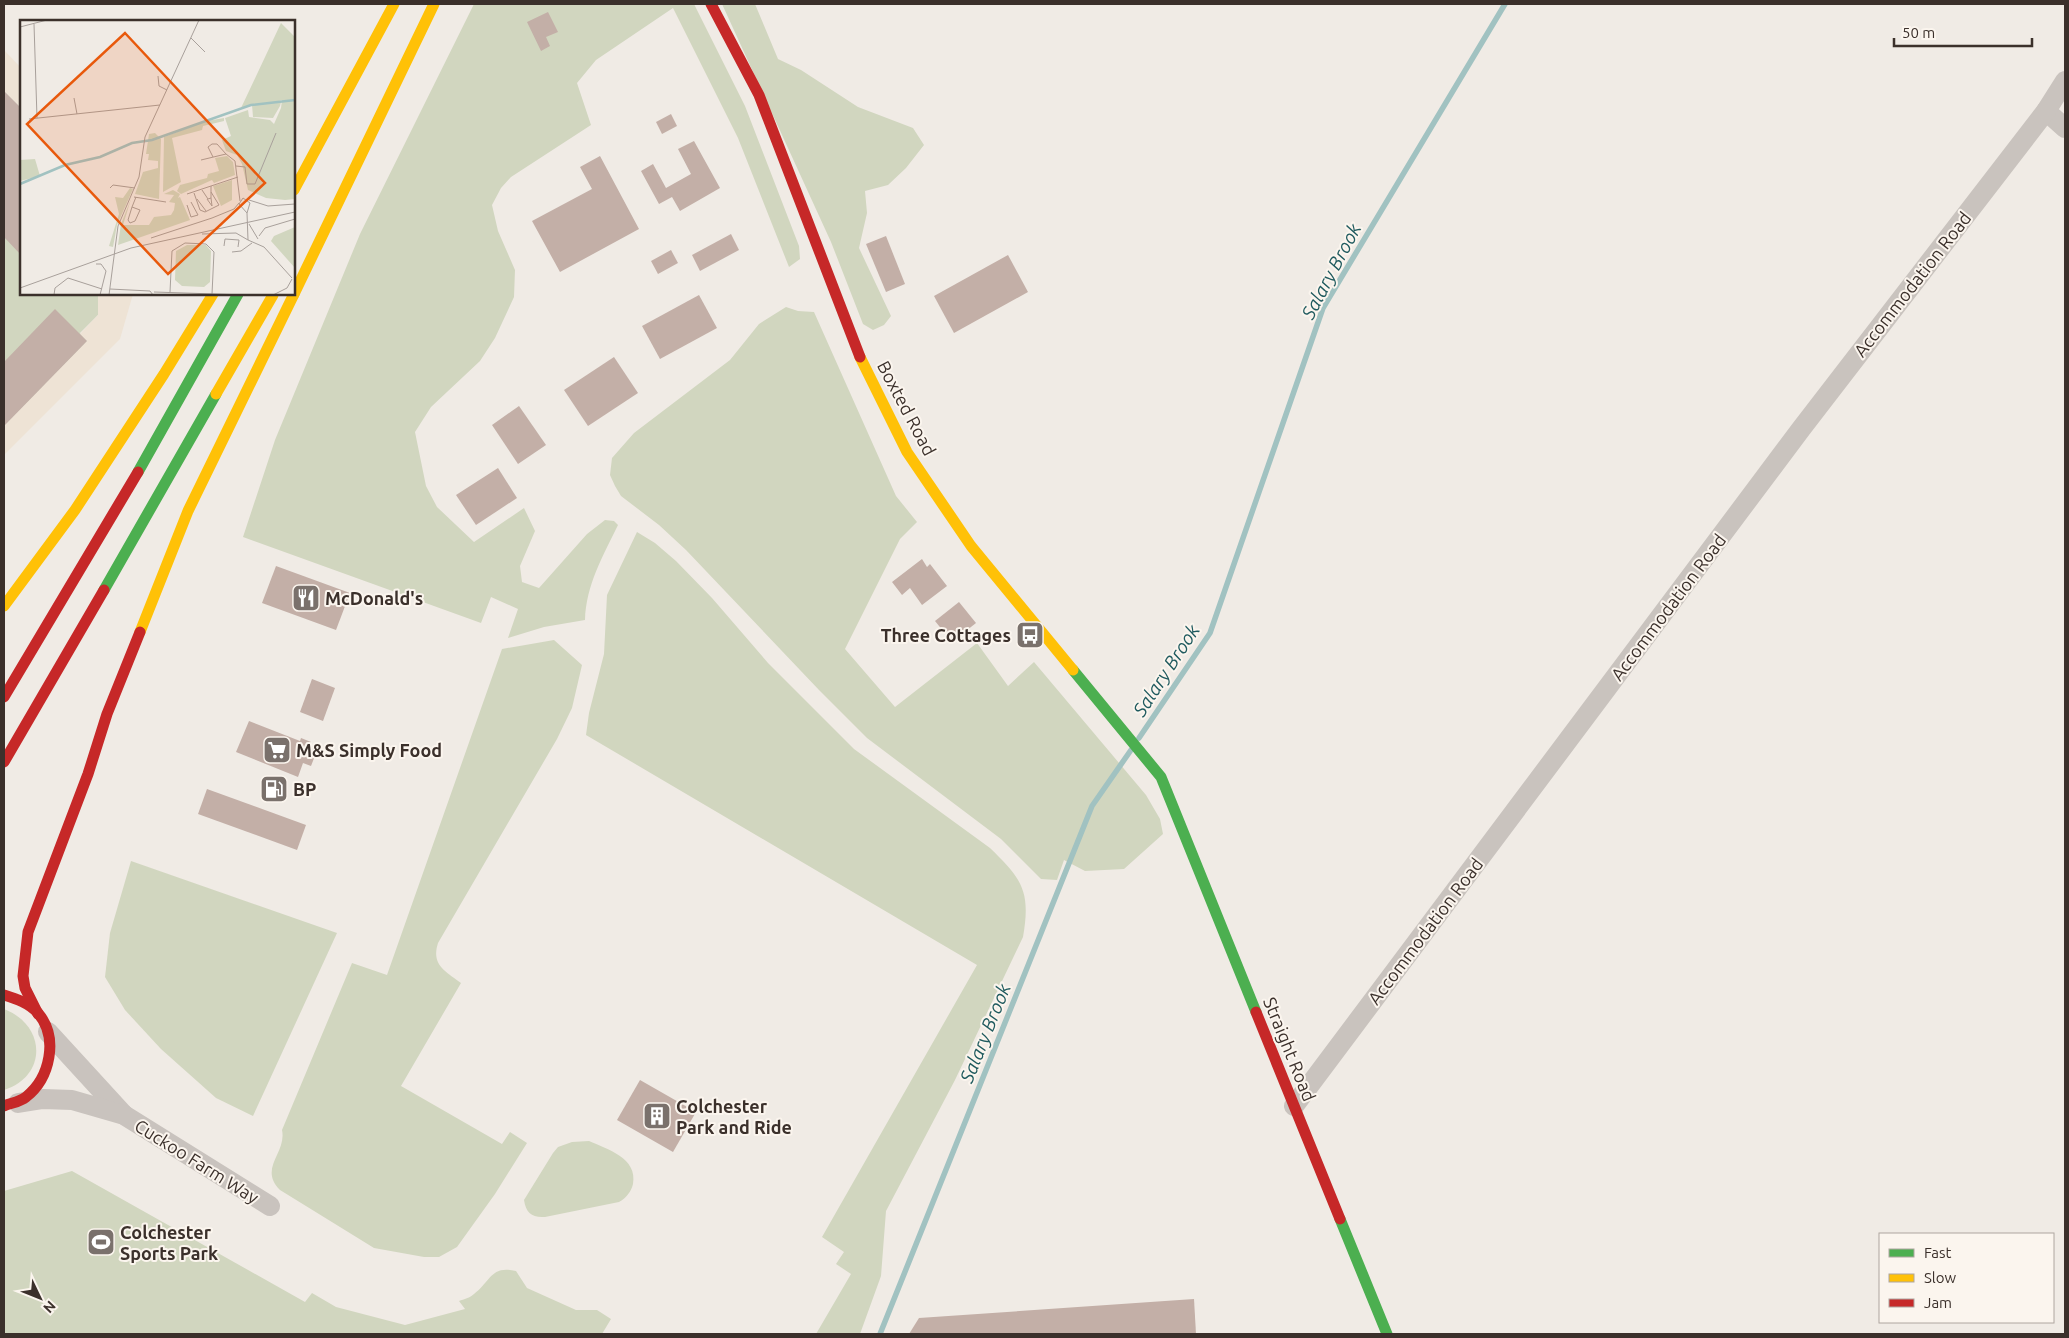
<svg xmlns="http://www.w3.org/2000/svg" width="2069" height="1338" font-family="Ubuntu,sans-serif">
  <rect width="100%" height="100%" fill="#f0ebe5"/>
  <!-- green -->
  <g fill="#d1d6bf">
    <path d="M474,4H694L745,106L799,246L800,259L789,267L738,138L673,8L596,60L577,83L591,125L511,177L501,188L492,205L498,231L515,270L514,297L495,338L480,361L431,407L415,432L426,486L437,507L474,542L524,508L535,531L520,566L522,582L539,588L587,534L605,520L614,521L618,525C603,556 586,585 585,620L544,627L508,638L518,609L491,597L481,623L243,537L275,440L360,234Z"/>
    <polygon points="722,4 755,4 778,59 801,70 858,107 913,128 924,145 906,168 888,185 865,191 867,213 859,248 891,316 884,325 873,330 863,324 831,242"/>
    <polygon points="4,91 21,108 21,294 98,294 98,315 80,333 87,341 4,426"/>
    <polygon points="786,307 798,311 814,312 896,496 917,522 900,539 845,649 895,707 977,643 1008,686 1034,662 1146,795 1160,819 1163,834 1124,869 1085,871 1064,860 1057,880 1041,879 1001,839 867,738 819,690 686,550 659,525 621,496 615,486 610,475 612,458 634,433 730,360 759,324"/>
    <path d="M637,532L655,543L676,561L712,598L768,663L854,749L990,848C1022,879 1031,891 1023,937L955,1080L886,1211L881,1276L860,1334H816L851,1274L836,1264L844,1252L822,1237L977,965L586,735L589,713L604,654L607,595Z"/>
    <path d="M554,640L582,665L572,708L557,739L438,943C431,965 445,971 461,983L401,1086L502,1144L510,1132L527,1143L495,1194L457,1247L439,1257H424L374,1248L280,1190C258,1168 287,1153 282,1130L352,963L387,975L502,649Z"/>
    <polygon points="131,861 337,933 253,1116 216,1098 161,1049 125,1010 105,977 110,933"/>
    <path d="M4,1009C46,1025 48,1076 4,1090Z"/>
    <path d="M589,1141C607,1149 638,1158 633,1184C631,1192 626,1198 619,1202L545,1217C532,1218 526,1213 524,1200L553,1153L558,1147L572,1142Z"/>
    <path d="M72,1171L305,1302L312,1293L336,1307L405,1325L465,1309L459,1301C464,1299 470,1298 474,1294C491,1281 491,1265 516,1271L527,1288L576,1310H597L611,1319L602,1334H4V1191Z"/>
  </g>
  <!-- plaza -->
  <g fill="#eee3d5">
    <polygon points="4,50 21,68 21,108 4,91"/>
    <polygon points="98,294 133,294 120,339 4,455 4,426 87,341 80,334 98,315"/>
  </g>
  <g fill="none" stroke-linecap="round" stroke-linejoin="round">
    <!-- stream -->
    <g stroke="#a1c2c1" stroke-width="5.5">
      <polyline points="1139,738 1210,633 1323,308 1505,4"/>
      <polyline points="880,1334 1092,806 1131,750"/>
    </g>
  </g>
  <!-- building -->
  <g fill="#c3afa7">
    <polygon points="548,12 558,32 546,37 550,46 541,51 527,22"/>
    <polygon points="4,91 21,108 21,255 4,237"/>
    <polygon points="671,114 677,126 662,134 656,122"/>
    <polygon points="694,141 720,188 680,211 672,197 659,204 641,171 653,164 666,188 691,174 678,149"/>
    <polygon points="600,156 639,229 560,272 532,221 592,189 580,167"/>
    <polygon points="731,234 739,250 700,271 692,255"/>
    <polygon points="886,236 905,284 886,292 866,244"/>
    <polygon points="671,250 678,263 658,274 651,261"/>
    <polygon points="1008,255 1028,292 954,333 934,296"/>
    <polygon points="699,295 717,328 660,359 642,326"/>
    <polygon points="55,309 87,341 4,426 4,362"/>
    <polygon points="614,357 638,393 588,426 564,390"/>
    <polygon points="519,406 546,445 518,464 492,425"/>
    <polygon points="498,468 517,498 476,525 456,495"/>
    <polygon points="922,559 927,567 930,564 947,586 922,605 910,588 902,595 892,582"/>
    <polygon points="276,566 350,593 336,630 262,603"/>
    <polygon points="959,602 976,623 952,642 935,621"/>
    <polygon points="312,679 335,688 323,721 300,712"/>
    <polygon points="249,721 300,741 301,738 311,742 310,745 318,748 311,766 303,763 298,777 236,752"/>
    <polygon points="207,789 306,825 297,850 198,814"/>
    <polygon points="640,1080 696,1112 673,1152 617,1120"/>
    <polygon points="1194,1299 1196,1334 909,1334 919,1318"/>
  </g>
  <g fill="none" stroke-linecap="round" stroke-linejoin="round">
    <!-- street -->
    <g stroke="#c9c3be" stroke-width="20">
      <polyline points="2046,111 2065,128"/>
      <polyline points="48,1032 124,1115"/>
      <polyline points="18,1103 43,1099 72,1100 124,1115 270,1206"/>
      <polyline points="1294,1106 1801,429 2046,111 2065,81"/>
    </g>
    <!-- fast -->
    <g stroke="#4caf50" stroke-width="11">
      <polyline points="138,472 238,294"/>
      <polyline points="104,590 216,394"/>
      <polyline points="1073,670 1161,777 1256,1012"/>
      <polyline points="1340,1219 1387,1334"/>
    </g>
    <!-- slow -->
    <g stroke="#ffc107" stroke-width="11">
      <polyline points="294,190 394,4"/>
      <polyline points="294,294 434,4"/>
      <polyline points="860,357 907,452 971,546 1073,670"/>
      <polyline points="216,394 273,295"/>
      <polyline points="4,606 75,510 164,374 213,294"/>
      <polyline points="140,632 188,511 294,294"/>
    </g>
    <!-- jam -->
    <g stroke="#c62828" stroke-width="11">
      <polyline points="711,4 759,95 860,357"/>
      <polyline points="4,697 138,472"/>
      <polyline points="4,762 104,590"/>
      <path d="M4,995C17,999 29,1003 38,1013C59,1038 50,1078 26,1097C20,1102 11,1103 4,1106"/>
      <polyline points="1256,1012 1340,1219"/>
      <polyline points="38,1014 25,988 23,976 28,932 88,774 107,714 140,632"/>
    </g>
  </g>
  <!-- icons -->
  <defs>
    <symbol id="restaurant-square" viewBox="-11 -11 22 22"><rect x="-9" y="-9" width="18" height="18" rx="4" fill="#7a716c" stroke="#fbf5ee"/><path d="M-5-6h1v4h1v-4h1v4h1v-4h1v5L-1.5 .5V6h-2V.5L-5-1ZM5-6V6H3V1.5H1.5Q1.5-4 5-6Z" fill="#fff"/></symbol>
    <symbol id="bus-square" viewBox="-11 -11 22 22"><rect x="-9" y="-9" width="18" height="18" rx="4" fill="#7a716c" stroke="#fbf5ee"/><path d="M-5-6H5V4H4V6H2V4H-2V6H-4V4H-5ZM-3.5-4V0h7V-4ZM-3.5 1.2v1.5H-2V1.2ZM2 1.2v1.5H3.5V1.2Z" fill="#fff"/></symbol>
    <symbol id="supermarket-square" viewBox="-11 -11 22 22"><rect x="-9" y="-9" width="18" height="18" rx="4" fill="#7a716c" stroke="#fbf5ee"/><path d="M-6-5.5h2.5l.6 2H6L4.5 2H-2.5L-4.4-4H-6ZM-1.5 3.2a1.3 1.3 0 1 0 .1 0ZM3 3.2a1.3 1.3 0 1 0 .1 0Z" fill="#fff"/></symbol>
    <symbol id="fuel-square" viewBox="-11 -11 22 22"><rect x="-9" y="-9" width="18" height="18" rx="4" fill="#7a716c" stroke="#fbf5ee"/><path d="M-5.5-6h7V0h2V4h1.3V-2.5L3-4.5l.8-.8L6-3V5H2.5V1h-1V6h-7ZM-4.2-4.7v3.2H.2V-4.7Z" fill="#fff"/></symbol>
    <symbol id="building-square" viewBox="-11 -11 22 22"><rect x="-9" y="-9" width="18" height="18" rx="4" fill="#7a716c" stroke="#fbf5ee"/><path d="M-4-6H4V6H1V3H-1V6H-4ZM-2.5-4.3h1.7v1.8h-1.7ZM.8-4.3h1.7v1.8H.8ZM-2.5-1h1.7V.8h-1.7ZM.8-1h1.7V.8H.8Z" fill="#fff"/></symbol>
    <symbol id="stadium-square" viewBox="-11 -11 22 22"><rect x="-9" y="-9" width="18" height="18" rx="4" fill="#7a716c" stroke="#fbf5ee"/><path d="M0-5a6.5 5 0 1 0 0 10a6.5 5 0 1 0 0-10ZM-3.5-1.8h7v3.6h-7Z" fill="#fff"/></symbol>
  </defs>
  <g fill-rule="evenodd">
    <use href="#restaurant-square" x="290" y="582" width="32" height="32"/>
    <use href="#bus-square" x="1014" y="619" width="32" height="32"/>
    <use href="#supermarket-square" x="261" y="734" width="32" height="32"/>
    <use href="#fuel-square" x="258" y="773" width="32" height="32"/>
    <use href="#building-square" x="641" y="1100" width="32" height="32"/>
    <use href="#stadium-square" x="85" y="1226" width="32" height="32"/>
  </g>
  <g text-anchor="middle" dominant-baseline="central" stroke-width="4" stroke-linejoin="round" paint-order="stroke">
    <!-- street labels -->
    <g font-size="18" fill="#3b302b" stroke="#fbf5ee">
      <text transform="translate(1912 284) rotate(-52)">Accommodation Road</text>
      <text transform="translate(907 408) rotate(62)">Boxted Road</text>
      <text transform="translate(1668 607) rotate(-53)">Accommodation Road</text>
      <text transform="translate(1425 931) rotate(-53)">Accommodation Road</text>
      <text transform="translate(1290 1049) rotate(68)">Straight Road</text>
      <text transform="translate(197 1161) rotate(32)">Cuckoo Farm Way</text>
    </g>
    <!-- poi labels -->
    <g font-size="18" font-weight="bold" fill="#3b302b" stroke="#fbf5ee" text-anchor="start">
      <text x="325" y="598">McDonald's</text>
      <text x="1011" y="635" text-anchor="end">Three Cottages</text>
      <text x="296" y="750">M&amp;S Simply Food</text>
      <text x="293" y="789">BP</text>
      <text x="676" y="1106">Colchester<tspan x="676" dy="21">Park and Ride</tspan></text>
      <text x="120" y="1232">Colchester<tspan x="120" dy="21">Sports Park</tspan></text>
    </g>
    <!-- water labels -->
    <g font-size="19" font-style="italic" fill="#1f5a5e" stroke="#fbf5ee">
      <text transform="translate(1331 271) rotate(-62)">Salary Brook</text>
      <text transform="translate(1166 670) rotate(-57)">Salary Brook</text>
      <text transform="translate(985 1033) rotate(-68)">Salary Brook</text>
    </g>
  </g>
  <!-- overview -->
  <g transform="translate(20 20)">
    <rect width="275" height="275" fill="#f0ebe5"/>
    <path d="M261,3L275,17V179L265,180L246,178L228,170L222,144L217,135L206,131L202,120L211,116L205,98L228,90L229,97L250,100L254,104L261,88L262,80L256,82H261L260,86L253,98L233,97L232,85L221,88ZM204,98V101L183,106L182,110L152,118L161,162L143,172L144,117L187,101ZM135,113L141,119L139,179L115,174L123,152L138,148V141L128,140L129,134H126L129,114ZM207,136L213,142L215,155L194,163L192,160L161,174L157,171L160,165L187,158L188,154L199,151L195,138ZM15,139L20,156L0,161V140ZM212,160V180L201,186L193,166ZM110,168L113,169L97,205L93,227L89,226L99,194L95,177L103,178ZM153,170L160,174L158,178L160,177L170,200L98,225L101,204L111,179L103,205H129L134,197L151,195L154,190L155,183L149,182L154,175L144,174ZM275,207V248L251,221L254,216ZM186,225L191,231L190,262L184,267L162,266L155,260L156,231L167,225Z" fill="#d1d6bf"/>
    <path fill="none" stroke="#a1c2c1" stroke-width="2.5" d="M0,164L45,145L80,137L112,123L132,120L231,85L275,80"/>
    <path fill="none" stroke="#a8a09b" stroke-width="1" d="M14,4L17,98M0,7L27,0M171,18L185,32M138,56L139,66L147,70M54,78L57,94M9,99L140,85M206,134L215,141L220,181M193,137L188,127L192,124H197L206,134M181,140L206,134M216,146L225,147L227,164H235L256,113M90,168L93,165L115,168M182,170L188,179L191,178V166M174,173L180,190L185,192L199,185L191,172M167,174L218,157M114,177L146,182M177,179L186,191M187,179L192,186L191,178M229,180L248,186L275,184M167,185L171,197L178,195L171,182M112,187L120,190L115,201L110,203L108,200L112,187L116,177M227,193L219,184L223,178L230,183L227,193L228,220L244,227L272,258M229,204L238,219M182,214L216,213L228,220M239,216L245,208L275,199M131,218L192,198L214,189L219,183M204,226L205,219L219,220L218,227M212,232L221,231L232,223M76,244H81L86,251L80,275M0,268L111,228L275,192M90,269L130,271L133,275M134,272L226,275M150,272L152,231L165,223L186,224L194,232L192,274M34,275L35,268L48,258L82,269M89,275L98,206L119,157L125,117L179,0M253,275L267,268L272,259"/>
    <path fill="#e8590c" fill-opacity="0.15" stroke="#e8590c" stroke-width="2.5" d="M105,13L245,163L148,254L7,104Z"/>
    <rect width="275" height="275" fill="none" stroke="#3b302b" stroke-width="2.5"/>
  </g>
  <!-- border -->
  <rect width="2069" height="1338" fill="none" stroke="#3b302b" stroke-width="10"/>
  <!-- legend -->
  <rect x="1879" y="1233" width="175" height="90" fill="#fbf5ee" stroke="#aea6a0"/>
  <rect x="1889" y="1249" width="25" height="8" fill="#4caf50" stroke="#aea6a0"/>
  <text x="1924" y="1258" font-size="15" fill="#3b302b">Fast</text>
  <rect x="1889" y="1274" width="25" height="8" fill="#ffc107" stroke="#aea6a0"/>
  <text x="1924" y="1283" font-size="15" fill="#3b302b">Slow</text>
  <rect x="1889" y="1299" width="25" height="8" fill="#c62828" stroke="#aea6a0"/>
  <text x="1924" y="1308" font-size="15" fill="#3b302b">Jam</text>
  <!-- north arrow -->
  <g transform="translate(40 1298) rotate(133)" stroke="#fbf5ee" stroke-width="4" paint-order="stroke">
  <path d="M0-4L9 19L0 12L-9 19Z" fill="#3b302b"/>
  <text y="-8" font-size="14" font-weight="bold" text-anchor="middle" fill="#3b302b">N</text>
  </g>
  <!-- scale -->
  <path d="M1894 38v8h138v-8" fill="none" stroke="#3b302b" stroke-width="2.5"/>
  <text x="1902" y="38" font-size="15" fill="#3b302b" stroke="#fbf5ee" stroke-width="4" paint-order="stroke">50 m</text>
</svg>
